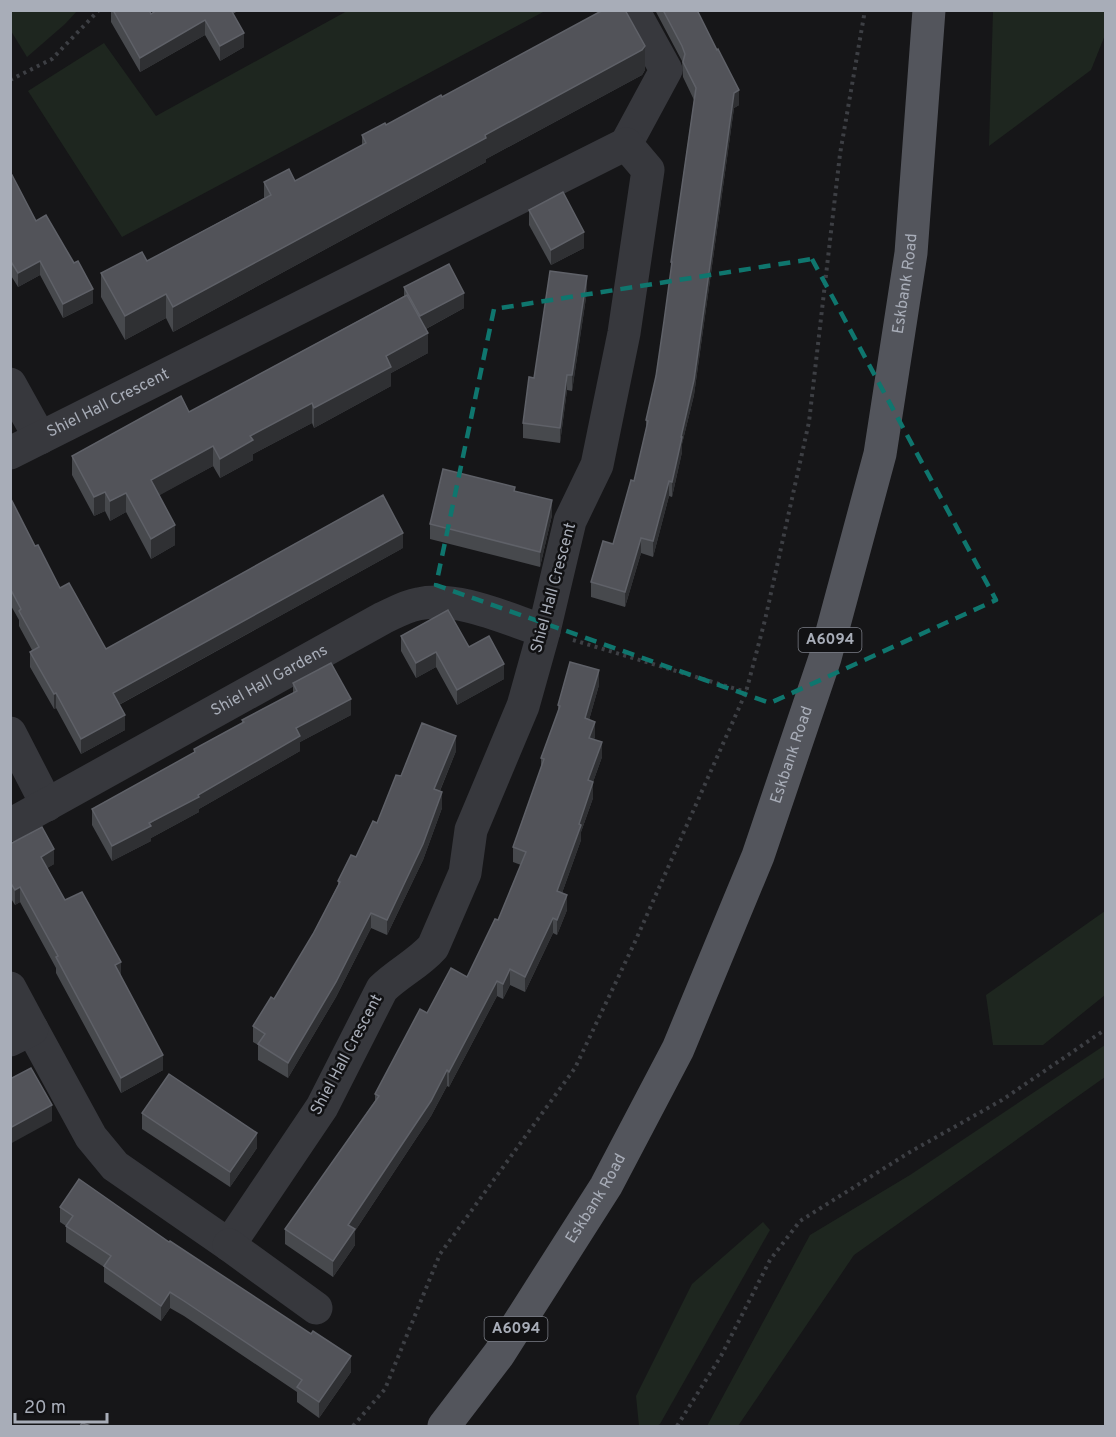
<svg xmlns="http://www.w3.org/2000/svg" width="1116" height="1437" font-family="Overpass,sans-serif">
  <rect width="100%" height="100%" fill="#161618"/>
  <!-- green -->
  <g fill="#1e261f">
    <polygon points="11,10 77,10 77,11 65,24 27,57 11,31"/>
    <polygon points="347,11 545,11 122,237 28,91 104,43 156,116"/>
    <polygon points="993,11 1105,11 1105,35 1091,70 989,146"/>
    <polygon points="1105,911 1105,995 1043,1045 993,1045 986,995"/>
    <polygon points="1105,1045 1105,1077 854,1255 738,1426 707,1426 810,1235 910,1175"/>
    <polygon points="763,1222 770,1230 660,1424 657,1426 639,1426 636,1396 692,1284"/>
  </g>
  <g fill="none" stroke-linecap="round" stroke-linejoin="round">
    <!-- path -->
    <g stroke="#3d3f44" stroke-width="4" stroke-dasharray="3 4.5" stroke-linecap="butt">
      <polyline points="10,80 52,59 99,10"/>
      <polyline points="573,640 746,692"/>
      <polyline points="353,1426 385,1389 440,1254 575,1068 634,944 746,692 765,620 809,422 840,154 865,10"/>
      <polyline points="677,1426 721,1356 770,1260 800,1221 910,1152 1002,1100 1106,1029"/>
    </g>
    <!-- minor -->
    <g stroke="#37383d" stroke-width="33">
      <polyline points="626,144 666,70 633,10"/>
      <polyline points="10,384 40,438"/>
      <path id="s1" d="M10,453L626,144L648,170L624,333L597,465L570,521L544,631L523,706L471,830L465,873L433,947C418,964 398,973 382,989L322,1107L229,1245L115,1166L91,1137L32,1029"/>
      <polyline points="10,733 47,805"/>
      <path id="s2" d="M10,825L383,618C394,613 406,606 418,604C457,595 507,619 544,631"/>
      <polyline points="10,988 32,1029 10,1040"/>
      <polyline points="229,1245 316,1308"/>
    </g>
    <!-- major -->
    <path stroke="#53555c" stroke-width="33" id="s3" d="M444,1426L499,1354L606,1186L678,1049L758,856L825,658L880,454L911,253L929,10"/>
  </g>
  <!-- wall -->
  <g fill="#47494d">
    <polygon points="111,10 149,10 151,14 157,10 239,10 233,14 244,47 220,61 205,35 140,72 111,22"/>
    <polygon points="655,10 697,10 739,105 734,108 694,395 682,444 682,452 672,497 669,496 653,557 641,553 625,607 591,597 591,582 613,544 634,481 646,429 646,420 656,376 671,274 671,262 694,100 683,77 682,61"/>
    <polygon points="645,70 642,75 486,159 486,162 173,332 166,318 125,340 101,297 101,273 147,261 264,198 264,182 295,181 362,145 362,135 386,125 442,97"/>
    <polygon points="10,176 36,221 93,303 63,318 40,275 18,287 10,274"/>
    <polygon points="529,210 584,248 551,265 529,225"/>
    <polygon points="404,287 464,308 426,329 428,353 391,373 391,386 314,428 312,423 253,454 253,460 220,478 213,466 159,495 175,545 151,559 126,512 110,521 105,511 94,516 72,475 72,456 189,412 404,296"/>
    <polygon points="587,291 572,391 567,390 560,443 523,438 523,423 534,378"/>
    <polygon points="515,491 552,515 540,567 430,539 430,524"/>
    <polygon points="10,497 35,546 60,588 106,649 403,548 119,705 125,730 81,754 56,708 54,709 30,667 30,652 32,650 19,626 19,620 10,604"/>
    <polygon points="401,636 469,647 504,679 457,705 436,667 416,678 401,651"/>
    <polygon points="293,683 351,715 300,742 300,751 199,809 199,812 151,838 151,841 112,861 92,825 92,809 194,753 194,749 242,723 242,720 293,693"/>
    <polygon points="599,685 589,720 595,737 594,739 602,757 593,782 593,798 581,832 581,840 562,893 567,910 557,935 553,933 525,992 510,985 503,999 497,996 449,1087 447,1086 431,1116 355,1231 355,1245 333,1277 285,1244 285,1229 375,1101 375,1094 427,1013 467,977 498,920 521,865 513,862 513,847 541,768 541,758 558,712 558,705"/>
    <polygon points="456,751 440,791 442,808 423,860 387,935 371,928 336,997 288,1078 258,1060 258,1045 253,1042 253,1026 274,999 313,934 338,885 338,881 356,857 377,823 401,776"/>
    <polygon points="10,844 54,864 47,868 65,900 121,976 163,1070 121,1093 56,973 56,968 20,902 15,905 10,897"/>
    <polygon points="142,1113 257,1148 230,1187 142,1129"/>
    <polygon points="60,1207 351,1372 319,1418 297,1402 297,1392 184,1316 170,1308 161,1321 104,1282 104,1267 66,1242 66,1226 60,1222"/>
  </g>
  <!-- shaded-wall -->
  <g fill="#2f3033">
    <polygon points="205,20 205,35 140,72 140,58"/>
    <polygon points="244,33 244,47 220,61 220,46"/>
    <polygon points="645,46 645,70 642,75 486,159 486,162 173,332 173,307"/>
    <polygon points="739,90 739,105 734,108 694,395 682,444 682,452 672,497 672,482 681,437 734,93"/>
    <polygon points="584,232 584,248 551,265 551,250"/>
    <polygon points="40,261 40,275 18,287 18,273"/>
    <polygon points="587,276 587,291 572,391 572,375"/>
    <polygon points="93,289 93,303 63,318 63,304"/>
    <polygon points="464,293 464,308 420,332 420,316"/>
    <polygon points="166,294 166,318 125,340 125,316"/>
    <polygon points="428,333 428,353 391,373 391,386 314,428 314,408 386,356"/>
    <polygon points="567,375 567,390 560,443 560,428"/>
    <polygon points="312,403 312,423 253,454 253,460 220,478 220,459 250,436"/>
    <polygon points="213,446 213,466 151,500 151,480"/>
    <polygon points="669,481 669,496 653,557 653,541"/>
    <polygon points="105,492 105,511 94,516 94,497"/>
    <polygon points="126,493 126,512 110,521 110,501"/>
    <polygon points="552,500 552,515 540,567 540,552"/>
    <polygon points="175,525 175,545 151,559 151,539"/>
    <polygon points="403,533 403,548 113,708 113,693"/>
    <polygon points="641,538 641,553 625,607 625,592"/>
    <polygon points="436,652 436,667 416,678 416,663"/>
    <polygon points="504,664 504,679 457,705 457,690"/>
    <polygon points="599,670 599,685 585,734 585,718"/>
    <polygon points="56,693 56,708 54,709 54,694"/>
    <polygon points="351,699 351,715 300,742 300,751 199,809 199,812 151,838 151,841 112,861 112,846 198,795 296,728"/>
    <polygon points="125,715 125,730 81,754 81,739"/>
    <polygon points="595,722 595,737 589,753 589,738"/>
    <polygon points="456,736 456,751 434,805 434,789"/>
    <polygon points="602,742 602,757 588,796 588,780"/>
    <polygon points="593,782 593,798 581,832 581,840 557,907 557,891 579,824"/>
    <polygon points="442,792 442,808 423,860 387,935 387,920"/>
    <polygon points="54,849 54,864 41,872 41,857"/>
    <polygon points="20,887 20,902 15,905 15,890"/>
    <polygon points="567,895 567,910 557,935 557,920"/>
    <polygon points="371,913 371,928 336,997 288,1078 288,1063"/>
    <polygon points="553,918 553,933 525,992 525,977"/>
    <polygon points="121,962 121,977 115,965"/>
    <polygon points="510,969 510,985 503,999 503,984"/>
    <polygon points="497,981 497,996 449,1087 449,1072"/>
    <polygon points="163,1055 163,1070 121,1093 121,1078"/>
    <polygon points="447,1070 447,1086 431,1116 355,1231 355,1245 333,1277 333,1261 348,1225"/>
    <polygon points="52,1105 52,1121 10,1144 10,1128"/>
    <polygon points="257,1133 257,1148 230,1187 230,1172"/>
    <polygon points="170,1292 170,1308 161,1321 161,1306"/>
    <polygon points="351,1356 351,1372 319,1418 319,1402"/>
  </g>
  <!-- building -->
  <g fill="#525359" stroke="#5f6168" stroke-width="1.5">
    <polygon points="113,10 149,10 151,14 157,10 231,10 244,33 220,46 205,20 140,58"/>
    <polygon points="603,10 625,10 645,46 642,50 485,135 486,138 173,307 166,294 125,316 101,273 142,252 147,261 271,195 264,182 289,169 295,181 366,143 362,135 385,123 386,125 441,95 442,97"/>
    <polygon points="663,10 697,10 717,50 718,49 739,90 734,93 694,380 681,437 682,437 672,482 669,481 653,541 641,538 625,592 591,582 603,541 613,544 631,480 634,481 648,421 646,420 656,376 664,321 672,262 671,262 696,88 683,62 685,54 682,46"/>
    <polygon points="12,175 36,221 46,215 74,263 78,261 93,289 63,304 40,261 18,273 10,260 10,176"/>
    <polygon points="563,192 584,232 551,250 529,210"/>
    <polygon points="449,264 464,293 420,316 404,287"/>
    <polygon points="550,271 587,276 572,375 567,375 560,428 523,423 529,377 534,378"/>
    <polygon points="407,295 428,333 386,356 391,367 314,408 312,403 250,436 253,440 220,459 213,446 151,480 175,525 151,539 126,493 110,501 105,492 94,497 72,456 181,396 189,412"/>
    <polygon points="443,469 515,487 514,491 552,500 540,552 430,524"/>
    <polygon points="383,495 403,533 113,693 125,715 81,739 56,693 54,694 30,652 39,647 19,611 21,609 10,588 10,497 35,546 38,545 60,588 69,583 106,649"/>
    <polygon points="448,610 469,647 489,636 504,664 457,690 436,652 416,663 401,636"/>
    <polygon points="570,662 599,670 585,718 595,722 589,738 602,742 588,780 593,782 579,824 581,825 557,891 567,895 557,920 553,918 525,977 510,969 503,984 497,981 449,1072 447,1070 431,1101 348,1225 355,1229 333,1261 285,1229 379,1096 375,1094 420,1009 427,1013 451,968 467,977 495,919 498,920 526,852 513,847 544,759 541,758 560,706 558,705"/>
    <polygon points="331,663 351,699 296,728 300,736 198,795 199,797 149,823 151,826 112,846 92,809 195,752 194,749 244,722 242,720 297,691 293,683"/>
    <polygon points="422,723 456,736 434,789 442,792 423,844 387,920 371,913 336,982 288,1063 258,1044 265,1034 253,1026 271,997 274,999 313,934 340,882 338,881 351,855 356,857 373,821 377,823 396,775 401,776"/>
    <polygon points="42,827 54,849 41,857 65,900 82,892 121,962 115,965 163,1055 121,1078 56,957 58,956 20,887 15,890 10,882 10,844"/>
    <polygon points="31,1068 52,1105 10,1128 10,1079"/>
    <polygon points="169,1074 257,1133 230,1172 142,1113"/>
    <polygon points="79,1179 169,1242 170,1241 311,1334 313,1331 351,1356 319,1402 297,1387 302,1380 184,1301 170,1292 161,1306 104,1266 111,1256 66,1226 73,1216 60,1207"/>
    <polygon points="82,1423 91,1426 80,1426"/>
  </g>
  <!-- marked area -->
  <path fill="none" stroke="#0f766e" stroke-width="4.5" stroke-dasharray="12 8" stroke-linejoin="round" d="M812,259L996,600L770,703L436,585L494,309Z"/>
  <g text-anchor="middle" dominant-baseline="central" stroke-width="5" stroke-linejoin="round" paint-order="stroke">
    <!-- shield labels -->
    <g fill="#111113" stroke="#7b7e86" stroke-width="1.5">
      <rect x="798.5" y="628" width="63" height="24" rx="4.5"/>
      <rect x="484.5" y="1317" width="63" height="24" rx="4.5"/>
    </g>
    <g font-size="15" font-weight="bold" fill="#a8adb8">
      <text x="830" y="640">A6094</text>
      <text x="516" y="1329">A6094</text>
    </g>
    <!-- street labels -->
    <g font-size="16" fill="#a8adb8" stroke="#111113">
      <text stroke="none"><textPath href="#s3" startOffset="1246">Eskbank Road</textPath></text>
      <text stroke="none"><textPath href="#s1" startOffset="110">Shiel Hall Crescent</textPath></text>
      <text transform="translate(554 588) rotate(-75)">Shiel Hall Crescent</text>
      <text stroke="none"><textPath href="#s2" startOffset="297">Shiel Hall Gardens</textPath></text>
      <text stroke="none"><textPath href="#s3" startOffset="760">Eskbank Road</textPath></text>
      <text transform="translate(347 1055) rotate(-62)">Shiel Hall Crescent</text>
      <text stroke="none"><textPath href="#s3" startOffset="274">Eskbank Road</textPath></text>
    </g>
  </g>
  <!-- border -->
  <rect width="1116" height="1437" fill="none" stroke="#a8adb8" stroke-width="24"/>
  <!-- scale -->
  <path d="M15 1413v9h92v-9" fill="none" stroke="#a8adb8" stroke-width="3"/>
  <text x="24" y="1413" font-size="18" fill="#a8adb8" stroke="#111113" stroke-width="4.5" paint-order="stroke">20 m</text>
</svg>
